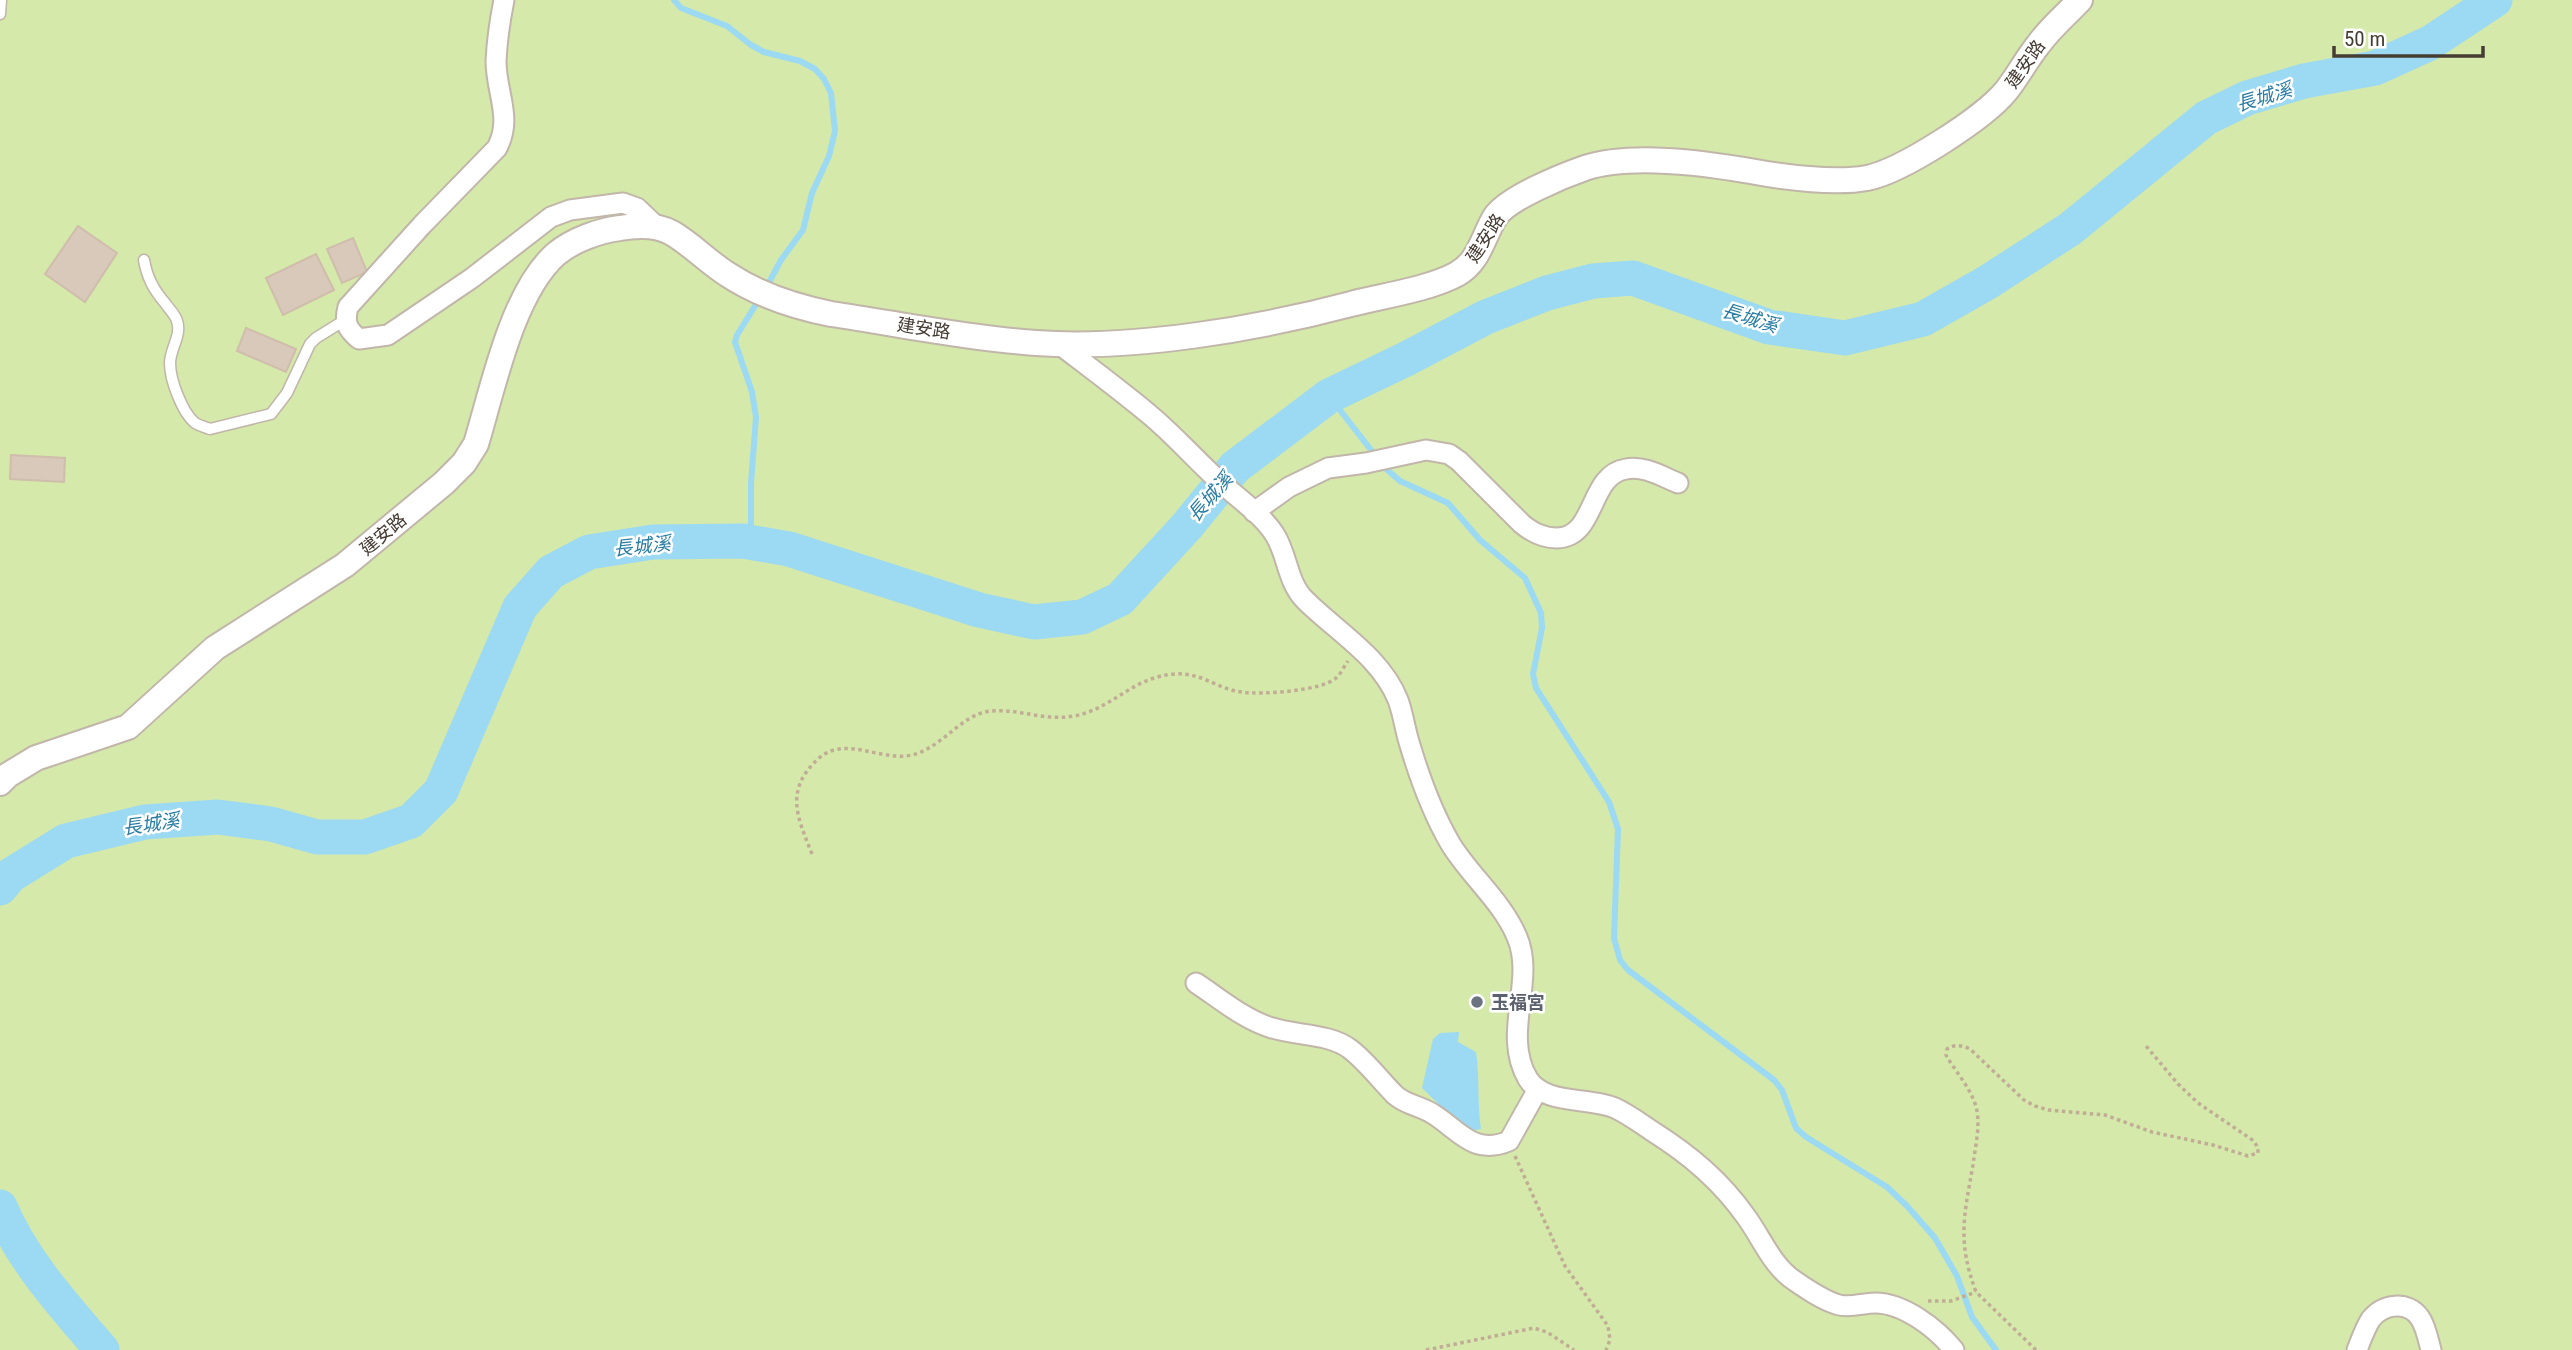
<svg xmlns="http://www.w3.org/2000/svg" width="2572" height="1350" font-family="'Roboto Condensed','Noto Sans TC',sans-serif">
  <rect width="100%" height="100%" fill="#f3ece3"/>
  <!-- green -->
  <rect fill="#d4e9aa" x="0" y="0" width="2572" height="1350"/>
  <!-- water -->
  <path fill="#9cd9f3" d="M1459,1032L1458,1042L1476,1052C1480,1078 1477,1103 1481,1129L1467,1132L1422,1088L1433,1039L1440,1033Z"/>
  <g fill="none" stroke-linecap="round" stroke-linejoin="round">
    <!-- stream -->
    <g stroke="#9cd9f3" stroke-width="6">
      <polyline points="674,0 681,8 727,26 751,45 764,52 800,61 815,69 824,79 831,93 835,131 829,156 812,193 803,230 781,260 766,288"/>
      <polyline points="1329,396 1385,468 1400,481 1448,503 1480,540 1525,578 1541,613 1542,628 1533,674 1536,688 1609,802 1618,829 1614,938 1620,960 1628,970 1774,1080 1782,1090 1796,1128 1806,1137 1887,1187 1907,1206 1935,1238 1957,1276 1972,1317 1996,1350"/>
      <polyline points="751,543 751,483 756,417 752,392 735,342 737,335 760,298"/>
    </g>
    <!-- river -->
    <g stroke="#9cd9f3" stroke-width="35">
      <polyline points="0,888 11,875 66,841 145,822 218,817 271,824 317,837 365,837 411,821 441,791 520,607 551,572 589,552 653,542 743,541 789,549 979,610 1034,622 1082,617 1120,599 1187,526 1235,467 1329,396 1406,359 1486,317 1547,293 1593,281 1633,278 1769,327 1845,338 1923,319 1988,282 2070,229 2206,118 2247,98 2304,81 2375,68 2430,43 2495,0"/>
      <path d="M0,1207C23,1261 64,1306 102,1350"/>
    </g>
  </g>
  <!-- building -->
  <g fill="#d8c9bb" stroke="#d0bdab" stroke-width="2">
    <polygon points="78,226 117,253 85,302 45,274"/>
    <polygon points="353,238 367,272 342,283 327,249"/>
    <polygon points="316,254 334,290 283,315 266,278"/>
    <polygon points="246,328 296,349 286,372 237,351"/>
    <polygon points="11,455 65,458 64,482 10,479"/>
  </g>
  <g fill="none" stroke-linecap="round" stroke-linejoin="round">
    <defs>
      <g id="service">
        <polyline points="0,14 1,0"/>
        <path d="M144,260C147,277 153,289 165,303C169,309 175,314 177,321C182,335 170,349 170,363C170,380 182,412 195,423C200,426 205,427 210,429L271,414L287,393L310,344L316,338L345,320"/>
      </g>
      <g id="minor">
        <path d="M504,0C500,20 497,41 496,61C496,93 513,118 497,148L422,225L348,307C344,323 347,329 359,339L388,335L472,278L551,217L570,210L623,203L637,208L657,227"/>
        <path d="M1059,344C1089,367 1120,390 1150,415C1174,435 1195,459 1218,480C1236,497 1262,514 1275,535C1288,556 1287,582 1305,600C1336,631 1381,657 1398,700C1403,713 1405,729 1409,742C1419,776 1432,812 1450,843C1469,875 1502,901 1517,937C1536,981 1501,1034 1528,1079C1544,1105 1590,1097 1615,1108C1628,1114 1640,1123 1652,1131C1690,1155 1721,1181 1747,1218C1762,1239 1773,1267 1795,1281C1808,1290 1824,1301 1839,1305C1851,1308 1863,1303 1875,1303C1904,1303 1937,1329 1954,1350"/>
        <path d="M1254,512L1289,487L1328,468L1366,463L1426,450L1449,454L1459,461L1522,524C1533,533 1543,538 1557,538C1597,537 1588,475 1626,469C1644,465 1663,477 1678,483"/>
        <path d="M1196,983C1219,998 1242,1018 1269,1027C1295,1036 1329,1033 1350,1049C1367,1062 1380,1080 1395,1095C1406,1105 1421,1106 1433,1114C1459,1130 1473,1156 1509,1141L1538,1089"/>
        <path d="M2357,1350C2361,1340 2365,1328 2371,1319C2383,1304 2408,1300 2420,1318C2426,1327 2428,1339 2431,1350"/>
      </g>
      <path id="tertiary" d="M0,783L8,775L36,758L128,727L215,648L345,565L444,483L464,463L476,444C493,388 512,293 556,254C573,240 598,231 620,228C637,225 656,224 672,233C691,244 708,262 727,274C757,294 796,307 831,314C899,324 968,338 1036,343C1133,350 1257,329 1351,304C1382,296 1430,289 1457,274C1479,262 1483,237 1495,217C1508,198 1562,176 1585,168C1631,153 1703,163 1750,171C1782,177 1835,184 1867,178C1902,171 1984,118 2006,91C2018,76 2026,60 2038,45C2050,28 2066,15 2080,0"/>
    </defs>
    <!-- service casing -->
    <use href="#service" stroke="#c1b6a9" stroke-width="13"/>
    <!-- minor casing -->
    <use href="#minor" stroke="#c1b6a9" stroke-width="23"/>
    <!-- tertiary casing -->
    <use href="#tertiary" stroke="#c1b6a9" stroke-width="28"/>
    <!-- path -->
    <g stroke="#c1ad96" stroke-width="3.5" stroke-dasharray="3.5 3.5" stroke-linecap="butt">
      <path d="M812,854C797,816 784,790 819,758C846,735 881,762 912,755C941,748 959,718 985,712C1013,706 1043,722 1074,716C1113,709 1133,676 1176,674C1201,672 1219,690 1242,692C1261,695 1322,691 1336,678C1341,674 1344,666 1348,661"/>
      <polyline points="1515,1156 1565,1266 1608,1326 1610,1340 1606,1350"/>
      <polyline points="1928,1301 1951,1301 1976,1292"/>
      <polyline points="1426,1350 1534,1328 1547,1332 1574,1350"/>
      <path d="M2036,1350L1976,1292C1957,1241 1964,1216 1973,1165C1975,1148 1980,1129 1977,1111C1973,1090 1956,1073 1946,1055L1947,1049C1955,1044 1961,1045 1970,1049L2024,1100L2035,1106L2048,1110L2105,1115L2152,1132L2213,1145L2248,1156L2258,1153V1148L2254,1141L2198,1103L2178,1084L2146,1046"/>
    </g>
    <!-- service -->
    <use href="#service" stroke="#fff" stroke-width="10"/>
    <!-- minor -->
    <use href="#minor" stroke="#fff" stroke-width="19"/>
    <!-- tertiary -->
    <use href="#tertiary" stroke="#fff" stroke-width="24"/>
  </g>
  <!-- markers -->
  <circle fill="#6b7280" stroke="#fff" stroke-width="2.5" cx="1477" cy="1002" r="7"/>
  <g text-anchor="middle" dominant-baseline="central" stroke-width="5" stroke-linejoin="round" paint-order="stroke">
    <!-- street labels -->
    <g font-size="18" fill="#453c33" stroke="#fff">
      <text transform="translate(2025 64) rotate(-55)">建安路</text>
      <text transform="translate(1485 238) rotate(-57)">建安路</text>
      <text transform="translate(924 328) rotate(9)">建安路</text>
      <text transform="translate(383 534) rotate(-40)">建安路</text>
    </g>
    <!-- worship labels -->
    <g font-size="18" font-weight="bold" fill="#5b616d" stroke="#fff" text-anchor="start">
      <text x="1491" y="1002">玉福宮</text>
    </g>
    <!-- water labels -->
    <g font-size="19" font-style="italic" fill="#277da4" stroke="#fff">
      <text transform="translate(2264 97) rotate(-17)">長城溪</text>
      <text transform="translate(1750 318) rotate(17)">長城溪</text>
      <text transform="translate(1210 497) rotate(-49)">長城溪</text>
      <text transform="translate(642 546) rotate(-6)">長城溪</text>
      <text transform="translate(151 824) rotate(-8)">長城溪</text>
    </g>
  </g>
  <!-- scale -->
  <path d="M2334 46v10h149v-10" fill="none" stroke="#453c33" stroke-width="3.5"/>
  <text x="2344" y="46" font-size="21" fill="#453c33" stroke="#ffffff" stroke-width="5" paint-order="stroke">50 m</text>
</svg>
